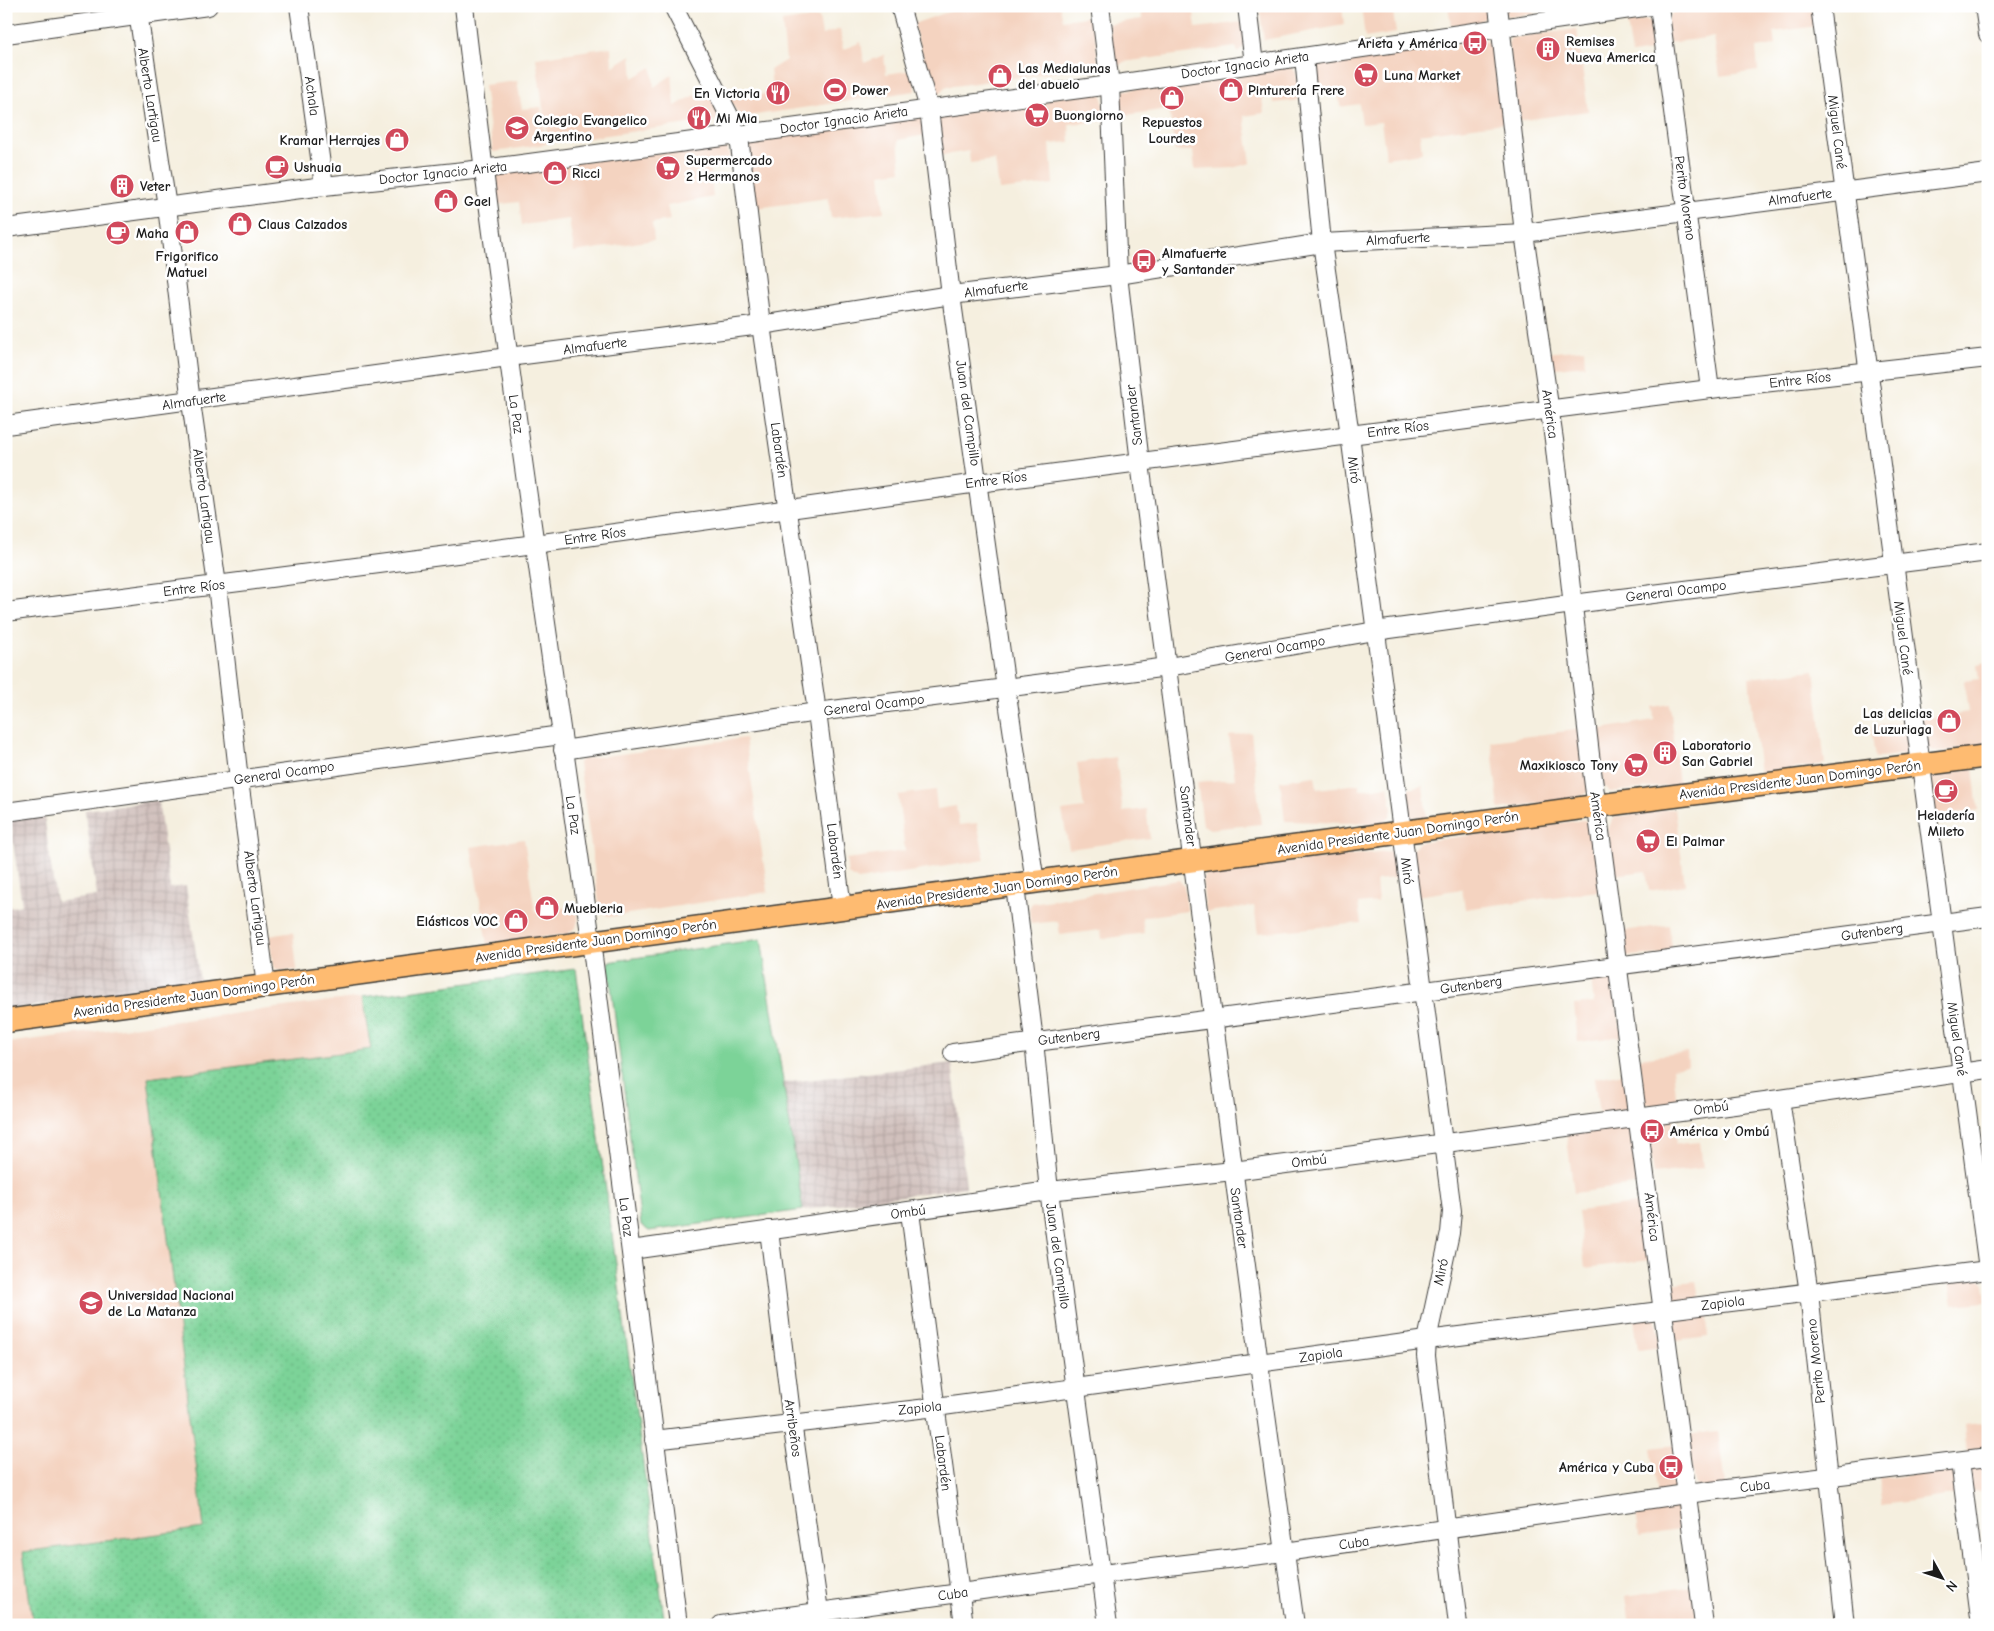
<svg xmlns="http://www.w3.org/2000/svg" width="1994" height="1631" font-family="'Comic Neue',sans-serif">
  <defs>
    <pattern id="industrial-grid" width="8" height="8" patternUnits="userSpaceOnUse" patternTransform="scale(1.25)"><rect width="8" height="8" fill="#d0c0bc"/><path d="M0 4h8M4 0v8" fill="none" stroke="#b2a4a1"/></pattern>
    <pattern id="grass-dots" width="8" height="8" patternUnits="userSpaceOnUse" patternTransform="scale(1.25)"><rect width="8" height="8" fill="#7cd398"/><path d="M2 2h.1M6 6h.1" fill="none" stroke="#6bb582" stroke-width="1.8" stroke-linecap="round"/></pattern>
  </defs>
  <rect width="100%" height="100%" fill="#fff"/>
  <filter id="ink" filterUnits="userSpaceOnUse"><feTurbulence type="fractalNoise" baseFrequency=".02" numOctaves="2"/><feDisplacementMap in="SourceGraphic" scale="10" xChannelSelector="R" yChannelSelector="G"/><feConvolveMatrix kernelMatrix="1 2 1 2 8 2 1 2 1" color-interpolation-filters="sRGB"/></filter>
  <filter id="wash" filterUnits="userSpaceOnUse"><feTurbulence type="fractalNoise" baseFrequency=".0096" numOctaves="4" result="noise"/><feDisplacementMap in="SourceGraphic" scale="20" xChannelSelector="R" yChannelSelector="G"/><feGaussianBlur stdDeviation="1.12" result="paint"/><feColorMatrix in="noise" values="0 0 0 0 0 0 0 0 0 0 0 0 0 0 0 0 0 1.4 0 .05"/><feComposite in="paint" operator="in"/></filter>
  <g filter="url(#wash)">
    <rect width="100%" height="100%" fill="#f5efdf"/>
    <!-- built -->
    <g fill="#f4d3c0">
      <polygon points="965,6 1060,6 1063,20 1093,16 1098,61 1092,72 1087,68 946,87 939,94 933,88 913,24"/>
      <polygon points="1141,6 1193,6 1196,28 1243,22 1245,45 1238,53 1236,47 1123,62 1117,69 1115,67 1108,24 1142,19"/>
      <polygon points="1259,6 1342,6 1344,25 1264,40"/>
      <polygon points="1361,6 1392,6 1396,33 1365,38"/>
      <polygon points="1448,6 1489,6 1490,14 1479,22 1451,26"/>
      <polygon points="1502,6 1533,6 1534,14 1510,17 1505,14"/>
      <polygon points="1716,6 1816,6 1818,26 1773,32 1775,45 1756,48 1758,71 1720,76 1714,37 1667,43 1667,20 1674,12"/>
      <polygon points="819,17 822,35 840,29 843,50 861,42 864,63 884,55 886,74 913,70 915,91 749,116 744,121 741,119 729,99 773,93 770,70 786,60 782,22"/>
      <polygon points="1646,20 1654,23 1658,50 1632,54 1627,23"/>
      <polygon points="1577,29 1588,111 1517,121 1508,43 1511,38"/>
      <polygon points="1485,41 1492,44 1495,49 1504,123 1420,134 1422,153 1386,158 1381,122 1362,124 1359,104 1340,107 1338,89 1310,93 1311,66 1314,64"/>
      <polygon points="611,47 612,67 631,55 633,78 652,67 654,87 672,75 675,106 709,87 724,121 720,125 718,120 548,143 536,58"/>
      <polygon points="1290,65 1296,73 1299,100 1274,103 1273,97 1262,98 1264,113 1244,116 1251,163 1232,168 1195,170 1193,151 1175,151 1169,109 1119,116 1119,94 1121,91"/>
      <polygon points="517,81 522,109 541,107 546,144 493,152 484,85"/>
      <polygon points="1098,91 1102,95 1105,121 1069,124 1070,142 1050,144 1053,184 999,190 995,160 970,163 969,151 937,156 936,116"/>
      <polygon points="922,117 926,135 898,140 901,171 880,174 884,212 831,218 828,198 750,209 743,139"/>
      <polygon points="726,144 730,158 709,162 713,197 667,206 670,220 652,223 654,240 574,252 569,219 522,225 519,202 493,205 490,178 495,172"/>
      <polygon points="1584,349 1585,365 1547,369 1546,353"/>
      <polygon points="1988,662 1988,745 1937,752 1932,750 1927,747 1922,719 1968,712 1964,681 1979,679 1977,664"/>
      <polygon points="1814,670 1825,764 1760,774 1749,678"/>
      <polygon points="1670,704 1679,785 1610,792 1604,786 1596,730 1654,720 1653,707"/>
      <polygon points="1910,720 1911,750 1904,754 1875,758 1871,727"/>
      <polygon points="1583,729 1589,789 1586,794 1577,798 1499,809 1491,741"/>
      <polygon points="1251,732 1261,824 1210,829 1203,825 1197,782 1235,779 1229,736"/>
      <polygon points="745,738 768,892 609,917 600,909 579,763 582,759"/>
      <polygon points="1116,757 1123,812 1146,809 1150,838 1069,849 1062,811 1084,808 1077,763"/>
      <polygon points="1973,768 1978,810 1933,816 1929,784 1932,778 1936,774"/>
      <polygon points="1315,776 1317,789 1359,784 1360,790 1388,786 1392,810 1390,816 1382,824 1285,821 1280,781"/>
      <polygon points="1423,786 1427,819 1424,820 1415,818 1409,815 1403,790"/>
      <polygon points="935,790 937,809 956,806 959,825 977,823 985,860 858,880 848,874 846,859 905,851 898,795"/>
      <polygon points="1675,808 1685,885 1649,891 1646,871 1614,875 1608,830 1612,820 1616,817"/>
      <polygon points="1583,820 1592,823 1605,890 1465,909 1462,889 1417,896 1413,850 1419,842"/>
      <polygon points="524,839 535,912 577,906 578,920 576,927 568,934 487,944 471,847"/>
      <polygon points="1388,851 1398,853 1403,877 1376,880 1378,902 1358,904 1361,923 1258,933 1254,906 1206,912 1202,880 1209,871"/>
      <polygon points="1179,880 1184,886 1187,911 1142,917 1144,933 1102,939 1101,930 1060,935 1058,921 1031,924 1029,908 1032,903"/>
      <polygon points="1669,925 1673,954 1627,956 1624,953 1622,931"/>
      <polygon points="293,932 297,970 282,971 276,969 273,965 269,936"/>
      <polygon points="1609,975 1612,977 1622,1036 1578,1042 1574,1005 1594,1003 1591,978"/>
      <polygon points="362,997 372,1049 148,1078 204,1528 24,1552 33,1625 6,1625 6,1043"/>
      <polygon points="1687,1052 1688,1066 1673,1068 1677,1104 1656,1106 1646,1103 1644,1099 1639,1058"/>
      <polygon points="1626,1073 1629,1105 1623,1110 1599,1114 1594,1078"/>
      <polygon points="1672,1117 1676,1144 1700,1142 1703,1168 1654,1174 1648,1129 1650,1125"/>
      <polygon points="1631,1123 1642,1184 1574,1193 1566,1131"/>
      <polygon points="1988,1148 1988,1227 1978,1150"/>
      <polygon points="1643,1203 1651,1260 1585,1268 1578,1211"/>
      <polygon points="1977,1278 1984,1283 1986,1302 1953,1305 1949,1280"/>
      <polygon points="1696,1281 1699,1300 1679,1303 1671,1298 1669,1284"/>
      <polygon points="1706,1314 1709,1337 1675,1341 1673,1326 1676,1319"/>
      <polygon points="1655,1317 1663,1347 1638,1350 1634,1318"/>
      <polygon points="1988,1422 1988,1451 1967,1454 1964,1425"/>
      <polygon points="1718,1431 1725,1486 1702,1489 1694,1484 1687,1435"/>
      <polygon points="1675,1445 1678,1489 1658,1495 1651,1448"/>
      <polygon points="1988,1464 1988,1490 1970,1492 1969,1473 1972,1468"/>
      <polygon points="1949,1470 1954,1473 1959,1494 1883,1505 1879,1479"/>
      <polygon points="1676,1506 1682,1509 1685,1529 1639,1536 1636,1511"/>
      <polygon points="1693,1586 1698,1624 1629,1625 1625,1596"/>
    </g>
    <!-- industrial -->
    <g fill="url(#industrial-grid)">
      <polygon points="158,800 170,888 186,886 200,982 6,1010 6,908 22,905 10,820 44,815 56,902 97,896 85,810"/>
      <polygon points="952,1063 966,1187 803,1210 782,1083"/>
    </g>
    <!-- grass -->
    <polygon fill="url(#grass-dots)" stroke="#4c785a" points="576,969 665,1625 33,1625 23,1552 204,1528 148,1078 371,1049 362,997"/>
    <!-- park -->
    <polygon fill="#7cd398" stroke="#4c785a" points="761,939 803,1210 649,1231 641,1225 608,962"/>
  </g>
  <g filter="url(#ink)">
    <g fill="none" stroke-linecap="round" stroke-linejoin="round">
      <defs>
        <g id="minor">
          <polyline points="137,6 167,207 191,402 217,585 239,780 266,986"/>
          <polyline points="299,6 324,186"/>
          <path d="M464,6C500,319 548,630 591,941C622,1169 649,1397 678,1625"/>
          <polyline points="673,6 731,119 740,145 761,325 817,712 842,908"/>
          <polyline points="900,6 929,109 951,295 1006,688 1035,882"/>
          <polyline points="1100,6 1110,85 1118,275 1140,463 1259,1364 1295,1625"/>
          <polyline points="1247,6 1254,64"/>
          <polyline points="1498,6 1524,233 1554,440 1591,763 1704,1625"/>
          <polyline points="1659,6 1710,389"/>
          <polyline points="1820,6 1988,1269"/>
          <polyline points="1984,6 1988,34"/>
          <polyline points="6,34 208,6"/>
          <polyline points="1304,57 1322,243 1350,435 1452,1211 1450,1233 1427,1340 1426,1356 1458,1625"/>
          <polyline points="6,228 324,186 483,169 738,135 1110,85 1651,6"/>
          <polyline points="6,425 508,357 761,325 951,295 1118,275 1322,243 1524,233 1988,173"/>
          <polyline points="6,612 535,544 978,483 1350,435 1710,389 1988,358"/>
          <polyline points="563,750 817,712 1168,667 1375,631 1573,604 1988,552"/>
          <polyline points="6,812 561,735"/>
          <polyline points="1015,886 1034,1041 1049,1191 1108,1625"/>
          <polyline points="953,1053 1988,917"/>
          <polyline points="1780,1099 1809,1293 1845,1625"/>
          <polyline points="910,1212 964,1625"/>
          <polyline points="769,1230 792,1422 821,1625"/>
          <polyline points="631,1250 1049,1191 1233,1171 1780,1099 1988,1069"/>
          <polyline points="654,1440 936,1407 1427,1340 1988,1270"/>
          <polyline points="1960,1461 1981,1625"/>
          <polyline points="721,1625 1102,1574 1285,1552 1686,1494 1988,1457"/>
        </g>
        <polyline id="major" points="6,1021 1596,806 1988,756"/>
      </defs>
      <!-- minor casing -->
      <use href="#minor" stroke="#3d3c39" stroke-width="20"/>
      <!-- major casing -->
      <use href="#major" stroke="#3d3c39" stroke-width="25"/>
      <!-- minor -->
      <use href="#minor" stroke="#fff" stroke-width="18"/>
      <!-- major -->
      <use href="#major" stroke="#febb71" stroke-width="22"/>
    </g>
  </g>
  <!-- icons -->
  <defs>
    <symbol id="bus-disc" viewBox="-11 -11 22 22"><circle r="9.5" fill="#d1495b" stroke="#fff"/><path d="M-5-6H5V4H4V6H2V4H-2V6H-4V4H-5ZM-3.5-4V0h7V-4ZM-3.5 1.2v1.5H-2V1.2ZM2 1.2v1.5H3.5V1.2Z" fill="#fff"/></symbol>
    <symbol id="building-disc" viewBox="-11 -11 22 22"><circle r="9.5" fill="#d1495b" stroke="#fff"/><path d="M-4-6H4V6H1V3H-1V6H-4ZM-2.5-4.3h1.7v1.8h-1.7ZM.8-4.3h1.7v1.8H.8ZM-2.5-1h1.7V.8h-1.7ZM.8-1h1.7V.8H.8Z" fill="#fff"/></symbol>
    <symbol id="supermarket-disc" viewBox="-11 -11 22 22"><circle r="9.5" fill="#d1495b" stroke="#fff"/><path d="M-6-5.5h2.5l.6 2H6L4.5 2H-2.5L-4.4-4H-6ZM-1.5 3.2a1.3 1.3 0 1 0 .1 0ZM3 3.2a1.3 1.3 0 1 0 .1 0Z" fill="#fff"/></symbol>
    <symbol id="shop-disc" viewBox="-11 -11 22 22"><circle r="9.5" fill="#d1495b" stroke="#fff"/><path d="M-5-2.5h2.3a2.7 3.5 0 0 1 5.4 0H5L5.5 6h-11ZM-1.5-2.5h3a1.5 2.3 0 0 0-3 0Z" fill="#fff"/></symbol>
    <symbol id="stadium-disc" viewBox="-11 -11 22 22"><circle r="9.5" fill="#d1495b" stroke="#fff"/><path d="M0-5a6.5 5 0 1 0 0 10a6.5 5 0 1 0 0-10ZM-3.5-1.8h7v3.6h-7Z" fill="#fff"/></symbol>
    <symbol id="restaurant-disc" viewBox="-11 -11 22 22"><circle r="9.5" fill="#d1495b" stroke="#fff"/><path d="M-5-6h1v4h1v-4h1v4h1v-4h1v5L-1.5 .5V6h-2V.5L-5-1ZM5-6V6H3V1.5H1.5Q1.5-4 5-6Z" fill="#fff"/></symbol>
    <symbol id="school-disc" viewBox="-11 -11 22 22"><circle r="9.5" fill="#d1495b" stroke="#fff"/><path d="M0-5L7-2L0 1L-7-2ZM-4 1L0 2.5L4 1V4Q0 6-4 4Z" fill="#fff"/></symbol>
    <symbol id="cafe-disc" viewBox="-11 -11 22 22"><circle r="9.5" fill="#d1495b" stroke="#fff"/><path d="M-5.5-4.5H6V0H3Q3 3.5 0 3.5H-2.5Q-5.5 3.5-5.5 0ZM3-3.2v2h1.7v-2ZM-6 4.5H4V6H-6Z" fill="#fff"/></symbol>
    <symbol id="university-disc" viewBox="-11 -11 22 22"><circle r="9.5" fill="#d1495b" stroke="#fff"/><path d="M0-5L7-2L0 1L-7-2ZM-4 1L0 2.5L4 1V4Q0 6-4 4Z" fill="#fff"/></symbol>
  </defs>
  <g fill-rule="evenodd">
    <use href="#bus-disc" x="1461" y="29" width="28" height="28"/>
    <use href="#building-disc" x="1534" y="35" width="28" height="28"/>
    <use href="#supermarket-disc" x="1352" y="61" width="28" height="28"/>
    <use href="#shop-disc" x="986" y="62" width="28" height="28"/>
    <use href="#stadium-disc" x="821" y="76" width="28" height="28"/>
    <use href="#shop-disc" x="1217" y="76" width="28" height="28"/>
    <use href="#restaurant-disc" x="764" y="79" width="28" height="28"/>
    <use href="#shop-disc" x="1158" y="84" width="28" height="28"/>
    <use href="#supermarket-disc" x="1023" y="101" width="28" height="28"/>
    <use href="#restaurant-disc" x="685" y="104" width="28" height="28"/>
    <use href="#school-disc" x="503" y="114" width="28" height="28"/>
    <use href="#shop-disc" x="383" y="126" width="28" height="28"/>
    <use href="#cafe-disc" x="263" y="153" width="28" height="28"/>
    <use href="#supermarket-disc" x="654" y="154" width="28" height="28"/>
    <use href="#shop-disc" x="541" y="159" width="28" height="28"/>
    <use href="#building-disc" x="108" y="172" width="28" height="28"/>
    <use href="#shop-disc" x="432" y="187" width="28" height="28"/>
    <use href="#shop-disc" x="226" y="210" width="28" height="28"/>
    <use href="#shop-disc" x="173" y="218" width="28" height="28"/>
    <use href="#cafe-disc" x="104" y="219" width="28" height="28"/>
    <use href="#bus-disc" x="1130" y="247" width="28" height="28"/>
    <use href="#shop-disc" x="1935" y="707" width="28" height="28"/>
    <use href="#building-disc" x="1651" y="739" width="28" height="28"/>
    <use href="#supermarket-disc" x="1622" y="751" width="28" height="28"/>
    <use href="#cafe-disc" x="1932" y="777" width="28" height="28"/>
    <use href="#supermarket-disc" x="1634" y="827" width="28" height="28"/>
    <use href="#shop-disc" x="533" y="894" width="28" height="28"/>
    <use href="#shop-disc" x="502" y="907" width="28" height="28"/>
    <use href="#bus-disc" x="1638" y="1117" width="28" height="28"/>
    <use href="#university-disc" x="77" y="1289" width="28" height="28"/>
    <use href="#bus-disc" x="1657" y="1453" width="28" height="28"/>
  </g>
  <g text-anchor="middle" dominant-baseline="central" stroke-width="5" stroke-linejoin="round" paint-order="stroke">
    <!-- poi labels -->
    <g font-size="14" font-weight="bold" fill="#1c1c1c" stroke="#fff" text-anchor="start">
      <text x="1566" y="41">Remises<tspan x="1566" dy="16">Nueva America</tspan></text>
      <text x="1458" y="43" text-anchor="end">Arieta y América</text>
      <text x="1018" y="68">Las Medialunas<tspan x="1018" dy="16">del abuelo</tspan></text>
      <text x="1384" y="75">Luna Market</text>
      <text x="852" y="90">Power</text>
      <text x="1248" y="90">Pinturería Frere</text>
      <text x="760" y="93" text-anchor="end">En Victoria</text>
      <text x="1054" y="115">Buongiorno</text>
      <text x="716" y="118">Mi Mia</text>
      <text x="534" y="120">Colegio Evangelico<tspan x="534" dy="16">Argentino</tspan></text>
      <text x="1172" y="122" text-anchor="middle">Repuestos<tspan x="1172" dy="16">Lourdes</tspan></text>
      <text x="380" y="140" text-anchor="end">Kramar Herrajes</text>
      <text x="686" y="160">Supermercado<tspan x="686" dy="16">2 Hermanos</tspan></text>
      <text x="294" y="167">Ushuaia</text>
      <text x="572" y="173">Ricci</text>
      <text x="140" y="186">Veter</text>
      <text x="464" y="201">Gael</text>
      <text x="258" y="224">Claus Calzados</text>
      <text x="136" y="233">Maha</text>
      <text x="1162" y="253">Almafuerte<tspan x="1162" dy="16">y Santander</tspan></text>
      <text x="187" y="256" text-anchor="middle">Frigorifico<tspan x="187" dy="16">Matuel</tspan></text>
      <text x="1932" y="713" text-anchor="end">Las delicias<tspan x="1932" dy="16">de Luzuriaga</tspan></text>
      <text x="1682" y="745">Laboratorio<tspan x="1682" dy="16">San Gabriel</tspan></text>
      <text x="1618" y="765" text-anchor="end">Maxikiosco Tony</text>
      <text x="1946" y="815" text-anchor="middle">Heladería<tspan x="1946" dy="16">Mileto</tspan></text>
      <text x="1666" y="841">El Palmar</text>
      <text x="564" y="908">Muebleria</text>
      <text x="498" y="921" text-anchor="end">Elásticos VOC</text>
      <text x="1670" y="1131">América y Ombú</text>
      <text x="108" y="1295">Universidad Nacional<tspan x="108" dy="16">de La Matanza</tspan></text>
      <text x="1654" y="1467" text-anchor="end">América y Cuba</text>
    </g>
    <!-- street labels -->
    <g font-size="14" fill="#1c1c1c" stroke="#fff">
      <text transform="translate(1245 65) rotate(-8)">Doctor Ignacio Arieta</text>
      <text transform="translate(150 95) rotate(81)">Alberto Lartigau</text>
      <text transform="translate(312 96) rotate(82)">Achala</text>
      <text transform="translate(844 120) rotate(-8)">Doctor Ignacio Arieta</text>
      <text transform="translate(1837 132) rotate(83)">Miguel Cané</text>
      <text transform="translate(443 173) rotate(-6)">Doctor Ignacio Arieta</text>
      <text transform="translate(1800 197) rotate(-7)">Almafuerte</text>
      <text transform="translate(1685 198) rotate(82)">Perito Moreno</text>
      <text transform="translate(1398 239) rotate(-3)">Almafuerte</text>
      <text transform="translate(996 289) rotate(-7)">Almafuerte</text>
      <text transform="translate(595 346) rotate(-7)">Almafuerte</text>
      <text transform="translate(1800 380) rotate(-6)">Entre Ríos</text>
      <text transform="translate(194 401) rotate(-8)">Almafuerte</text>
      <text transform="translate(968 413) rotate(82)">Juan del Campillo</text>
      <text transform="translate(516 414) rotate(82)">La Paz</text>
      <text transform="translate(1550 414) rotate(82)">América</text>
      <text transform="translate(1134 415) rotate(-97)">Santander</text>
      <text transform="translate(1398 429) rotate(-7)">Entre Ríos</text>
      <text transform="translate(779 450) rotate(82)">Labardén</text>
      <text transform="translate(1354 470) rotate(83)">Miró</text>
      <text transform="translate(996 480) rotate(-7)">Entre Ríos</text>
      <text transform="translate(204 496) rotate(82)">Alberto Lartigau</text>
      <text transform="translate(595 536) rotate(-8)">Entre Ríos</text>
      <text transform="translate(194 588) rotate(-7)">Entre Ríos</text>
      <text transform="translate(1676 591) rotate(-7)">General Ocampo</text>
      <text transform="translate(1903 638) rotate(83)">Miguel Cané</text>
      <text transform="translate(1275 649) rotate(-10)">General Ocampo</text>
      <text transform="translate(874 705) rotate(-7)">General Ocampo</text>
      <text transform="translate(284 773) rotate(-8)">General Ocampo</text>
      <text transform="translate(1800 780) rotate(-7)">Avenida Presidente Juan Domingo Perón</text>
      <text transform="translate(573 815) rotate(82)">La Paz</text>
      <text transform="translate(1188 816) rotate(83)">Santander</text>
      <text transform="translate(1598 816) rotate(82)">América</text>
      <text transform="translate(1398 833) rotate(-8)">Avenida Presidente Juan Domingo Perón</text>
      <text transform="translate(835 851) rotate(83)">Labardén</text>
      <text transform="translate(1407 871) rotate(83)">Miró</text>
      <text transform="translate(997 888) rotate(-8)">Avenida Presidente Juan Domingo Perón</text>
      <text transform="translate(255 898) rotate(82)">Alberto Lartigau</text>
      <text transform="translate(1872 932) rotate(-8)">Gutenberg</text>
      <text transform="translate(596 941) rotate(-8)">Avenida Presidente Juan Domingo Perón</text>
      <text transform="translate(1471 985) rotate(-8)">Gutenberg</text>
      <text transform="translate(194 996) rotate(-8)">Avenida Presidente Juan Domingo Perón</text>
      <text transform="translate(1069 1037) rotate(-7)">Gutenberg</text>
      <text transform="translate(1957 1039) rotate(82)">Miguel Cané</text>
      <text transform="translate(1711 1108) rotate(-8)">Ombú</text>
      <text transform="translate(1309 1161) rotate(-7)">Ombú</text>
      <text transform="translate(908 1212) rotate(-8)">Ombú</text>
      <text transform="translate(626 1217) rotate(83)">La Paz</text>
      <text transform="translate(1652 1217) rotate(83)">América</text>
      <text transform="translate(1239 1218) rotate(82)">Santander</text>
      <text transform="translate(1058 1256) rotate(82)">Juan del Campillo</text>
      <text transform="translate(1441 1272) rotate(-78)">Miró</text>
      <text transform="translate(1723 1303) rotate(-7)">Zapiola</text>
      <text transform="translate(1321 1355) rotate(-8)">Zapiola</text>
      <text transform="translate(1816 1361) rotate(-96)">Perito Moreno</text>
      <text transform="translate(920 1408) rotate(-6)">Zapiola</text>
      <text transform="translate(793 1428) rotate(82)">Arribeños</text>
      <text transform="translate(943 1463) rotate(83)">Labardén</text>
      <text transform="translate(1755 1486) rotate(-7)">Cuba</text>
      <text transform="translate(1354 1543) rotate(-8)">Cuba</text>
      <text transform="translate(953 1594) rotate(-8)">Cuba</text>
    </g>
  </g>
  <!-- margin -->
  <rect width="1994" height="1631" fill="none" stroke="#fff" stroke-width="25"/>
  <!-- north arrow -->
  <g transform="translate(1942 1578) rotate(130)" stroke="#ffffff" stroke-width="4" paint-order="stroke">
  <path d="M0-4L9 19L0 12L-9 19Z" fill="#1c1c1c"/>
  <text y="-8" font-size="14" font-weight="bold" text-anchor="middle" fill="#1c1c1c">N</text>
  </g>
</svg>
